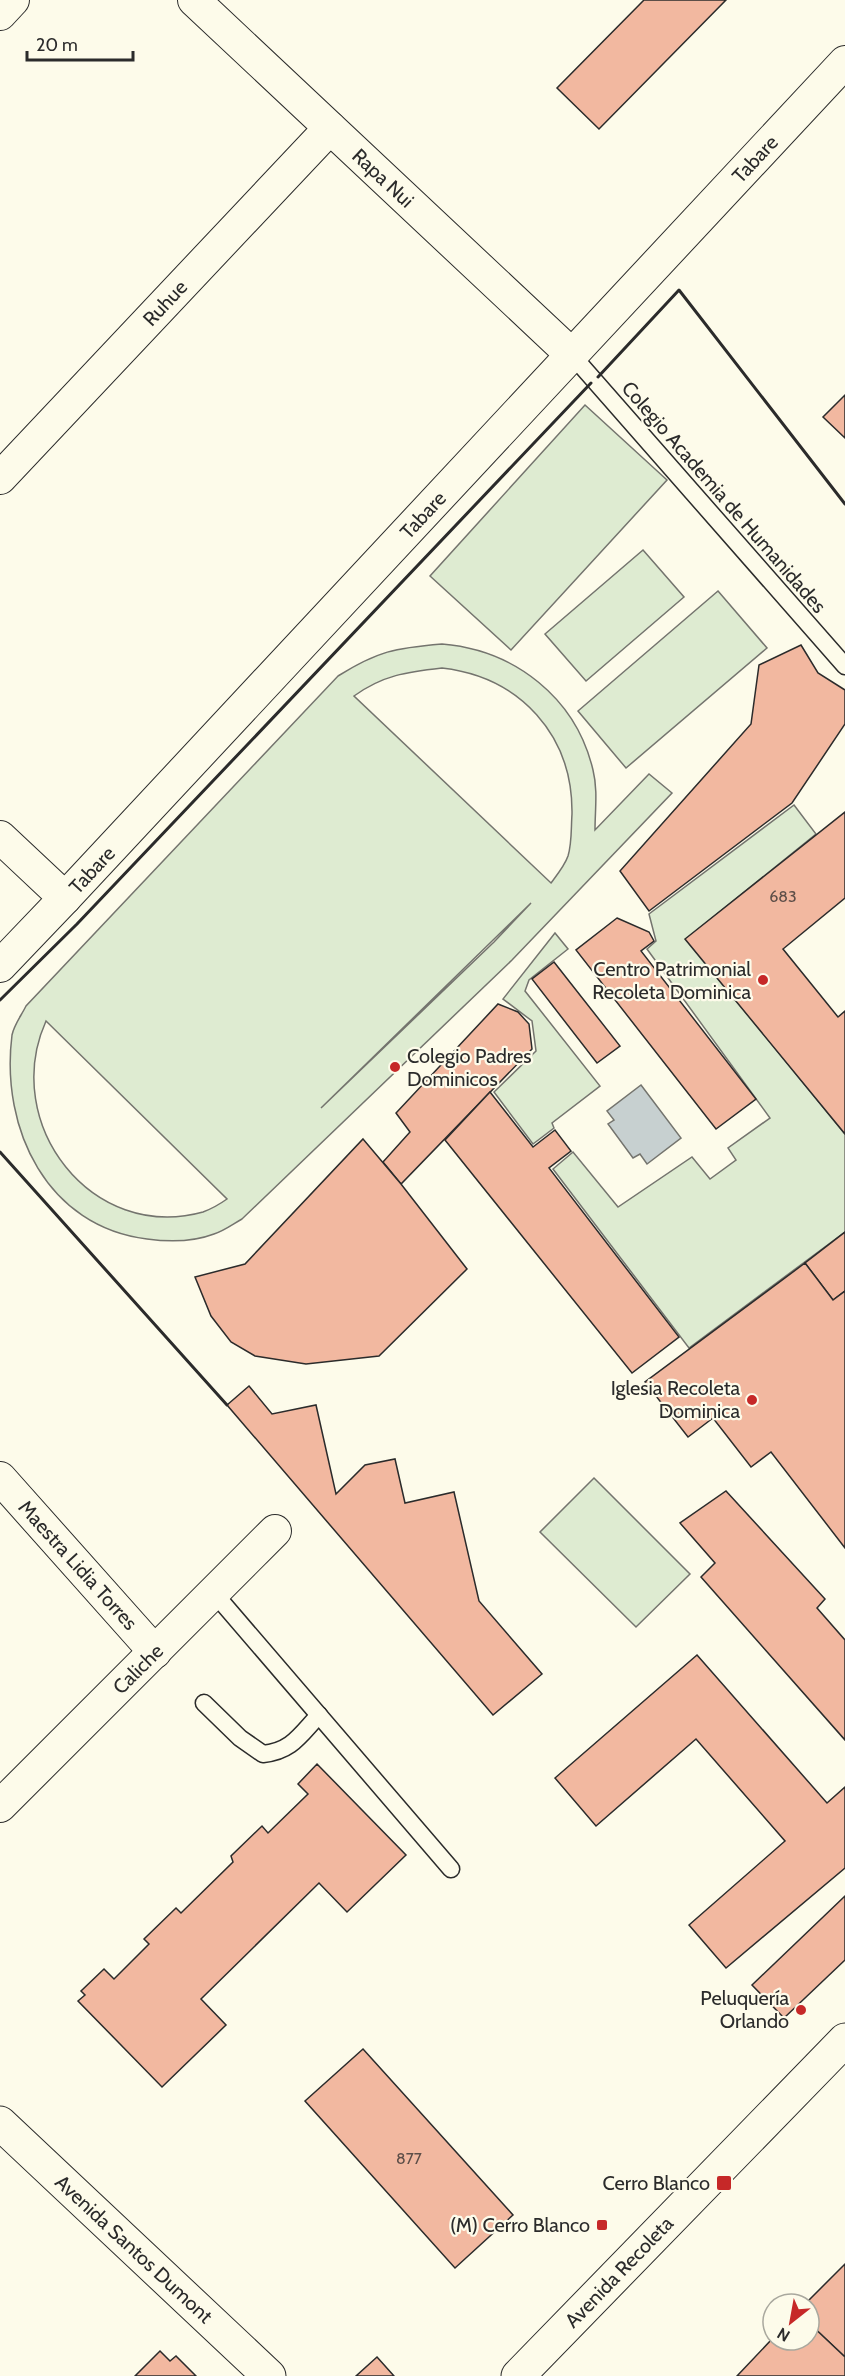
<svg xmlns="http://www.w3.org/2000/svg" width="845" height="2376" font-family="Cabin,sans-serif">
  <rect width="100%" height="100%" fill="#fdfbea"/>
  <!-- green -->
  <g fill="#deebd1" stroke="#74746e" stroke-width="1.5" fill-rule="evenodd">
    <polygon points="585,405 667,480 511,650 430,576"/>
    <polygon points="643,550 684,597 586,681 545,634"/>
    <polygon points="718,591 767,648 626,768 578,711"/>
    <path d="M442,644C515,650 576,698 593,770C598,790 595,810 595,830L649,774L672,793L512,960L242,1219C233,1224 224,1231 214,1234C193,1242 169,1242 147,1239C48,1227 0,1130 12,1035C14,1025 21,1016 26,1006L338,676C378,651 395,648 442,644ZM442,668C520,677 573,735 572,814C571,828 572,843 568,856C565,865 557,875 551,883L354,696C383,675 407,672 442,668ZM531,903L494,942L321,1108ZM46,1021L227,1199C220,1204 211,1209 203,1212C92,1243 0,1124 46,1021Z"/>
    <polygon points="794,805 816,834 686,939 845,1134 845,1232 689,1348 553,1169 573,1152 618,1207 692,1157 710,1179 736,1160 728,1148 770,1118 647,949 656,941 649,914"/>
    <polygon points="555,933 568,949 529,980 525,991 600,1086 552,1123 554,1128 533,1144 494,1092 536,1051 532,1021 503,999"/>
    <polygon points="594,1478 690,1574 636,1627 540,1532"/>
  </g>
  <!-- water -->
  <polygon fill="#c7d0d0" stroke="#74746e" stroke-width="1.5" points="641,1085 681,1138 647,1164 640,1154 633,1158 608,1124 614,1120 607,1111"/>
  <!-- building -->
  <g fill="#f2b8a0" stroke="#2b2b2b" stroke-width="1.5">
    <polygon points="644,0 726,0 599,129 557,88"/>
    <polygon points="845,395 845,438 823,417"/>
    <polygon points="801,645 818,673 845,690 845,724 792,803 649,911 620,871 751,724 759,665"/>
    <polygon points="845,812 845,898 783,949 838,1017 845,1011 845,1134 685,939"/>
    <polygon points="617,918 649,932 654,941 641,951 756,1099 716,1129 576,950"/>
    <polygon points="554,962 620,1046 597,1063 532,979"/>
    <polygon points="498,1004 518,1012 529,1024 532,1049 401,1184 383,1162 410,1132 396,1113"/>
    <polygon points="490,1092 533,1147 555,1130 571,1151 549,1168 679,1337 632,1373 445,1140"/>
    <polygon points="363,1139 401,1184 467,1269 379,1356 306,1364 255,1356 231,1342 211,1316 195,1277 245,1264"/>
    <polygon points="845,1232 845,1291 833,1300 805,1263"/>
    <polygon points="805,1263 833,1300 845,1291 845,1548 771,1452 751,1467 713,1418 688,1437 645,1382"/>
    <polygon points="249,1386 272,1414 316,1405 336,1494 365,1465 395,1459 405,1503 454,1492 479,1601 542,1674 493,1715 227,1405"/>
    <polygon points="726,1491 825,1599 817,1608 845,1640 845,1740 701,1577 715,1563 680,1523"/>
    <polygon points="697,1655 827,1803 845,1787 845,1868 726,1968 689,1925 785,1841 696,1739 596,1826 555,1778"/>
    <polygon points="317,1764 406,1855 347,1912 319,1883 201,1999 226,2025 162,2087 78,2001 85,1995 81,1991 104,1969 114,1979 149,1944 144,1939 176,1908 181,1913 233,1862 231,1856 262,1826 268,1833 308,1794 298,1784"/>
    <polygon points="845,1896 845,1960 784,2018 752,1985"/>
    <polygon points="363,2049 513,2215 455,2268 305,2101"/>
    <polygon points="845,2264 845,2357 809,2323 809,2304 805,2304"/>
    <polygon points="809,2323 845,2357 845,2376 737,2376 773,2338 773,2340 809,2340"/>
    <polygon points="160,2351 170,2361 176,2356 196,2376 135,2376"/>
    <polygon points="377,2357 394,2376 356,2376"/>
  </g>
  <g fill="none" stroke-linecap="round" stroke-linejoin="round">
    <defs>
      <g id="service">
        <polyline points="572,355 845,666"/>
        <polyline points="214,1593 451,1869"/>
        <path d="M204,1703L240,1738L263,1754C292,1751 300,1735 319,1715"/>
      </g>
      <g id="minor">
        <polyline points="194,0 572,355"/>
        <polyline points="0,14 13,0"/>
        <polyline points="0,478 330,128"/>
        <polyline points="0,837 65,898"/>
        <polyline points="0,966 65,898 845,62"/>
        <polyline points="0,1478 155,1652"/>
        <polyline points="0,1806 275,1531"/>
      </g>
      <polyline id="secondary" points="0,2123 269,2376"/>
      <polyline id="primary" points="518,2376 845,2040"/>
    </defs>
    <!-- service casing -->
    <use href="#service" stroke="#2b2b2b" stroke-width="19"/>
    <!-- minor casing -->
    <use href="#minor" stroke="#2b2b2b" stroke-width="34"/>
    <!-- secondary casing -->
    <use href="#secondary" stroke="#2b2b2b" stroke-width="35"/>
    <!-- primary casing -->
    <use href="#primary" stroke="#2b2b2b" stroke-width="35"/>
    <!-- service -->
    <use href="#service" stroke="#fdfbea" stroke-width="16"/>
    <!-- minor -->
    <use href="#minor" stroke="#fdfbea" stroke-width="32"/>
    <!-- secondary -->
    <use href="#secondary" stroke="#fdfbea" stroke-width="33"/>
    <!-- primary -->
    <use href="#primary" stroke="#fdfbea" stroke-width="33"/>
    <!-- wall -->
    <g stroke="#2b2b2b" stroke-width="3">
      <polyline points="598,377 679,290 845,504"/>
      <polyline points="0,1000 77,924 591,383"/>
      <polyline points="0,1152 227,1405"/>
    </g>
  </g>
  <!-- markers -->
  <g fill="#c62828" stroke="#fdfbea" stroke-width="2">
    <circle cx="763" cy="980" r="6"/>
    <circle cx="395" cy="1067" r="6"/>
    <circle cx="752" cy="1400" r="6"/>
    <circle cx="801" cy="2010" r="6"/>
    <rect x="716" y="2175" width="16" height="16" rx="3"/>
    <rect x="596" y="2219" width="12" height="12" rx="3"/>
  </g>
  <g text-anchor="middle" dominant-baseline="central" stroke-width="4.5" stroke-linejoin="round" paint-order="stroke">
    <!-- number labels -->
    <g font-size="16" fill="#5d4e48">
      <text x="783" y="896">683</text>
      <text x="409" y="2158">877</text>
    </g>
    <!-- street labels -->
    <g font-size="20" fill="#2b2b2b" stroke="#fdfbea">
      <text transform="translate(755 159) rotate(-47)">Tabare</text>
      <text transform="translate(383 178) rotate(43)">Rapa Nui</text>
      <text transform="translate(165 303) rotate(-47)">Ruhue</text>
      <text transform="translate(724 497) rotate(49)">Colegio Academia de Humanidades</text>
      <text transform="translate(423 515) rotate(-47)">Tabare</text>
      <text transform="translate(92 870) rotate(-47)">Tabare</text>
      <text transform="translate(78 1565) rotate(48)">Maestra Lidia Torres</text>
      <text transform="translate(138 1669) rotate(-45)">Caliche</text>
      <text transform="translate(134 2249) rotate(43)">Avenida Santos Dumont</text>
      <text transform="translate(619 2272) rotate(-46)">Avenida Recoleta</text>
    </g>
    <!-- poi labels -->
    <g font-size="20" fill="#2b2b2b" stroke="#fdfbea" text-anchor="end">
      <text x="751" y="969">Centro Patrimonial<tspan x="751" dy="23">Recoleta Dominica</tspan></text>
      <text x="407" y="1056" text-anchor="start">Colegio Padres<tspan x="407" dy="23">Dominicos</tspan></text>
      <text x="740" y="1388">Iglesia Recoleta<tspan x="740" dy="23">Dominica</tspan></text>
      <text x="789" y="1998">Peluquería<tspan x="789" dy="23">Orlando</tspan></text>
      <text x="710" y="2183">Cerro Blanco</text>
      <text x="590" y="2225">(M) Cerro Blanco</text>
    </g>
  </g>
  <!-- north arrow -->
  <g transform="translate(791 2322) rotate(211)"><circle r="28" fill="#fdfbea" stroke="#a9a89e" stroke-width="1.5"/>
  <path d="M0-4.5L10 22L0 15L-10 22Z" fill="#c62828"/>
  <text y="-9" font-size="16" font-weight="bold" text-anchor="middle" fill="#2b2b2b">N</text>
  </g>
  <!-- scale -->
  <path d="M27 51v9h106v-9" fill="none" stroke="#2b2b2b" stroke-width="3"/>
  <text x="36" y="51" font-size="18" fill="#2b2b2b" stroke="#fdfbea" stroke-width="4.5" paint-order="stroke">20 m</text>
</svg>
